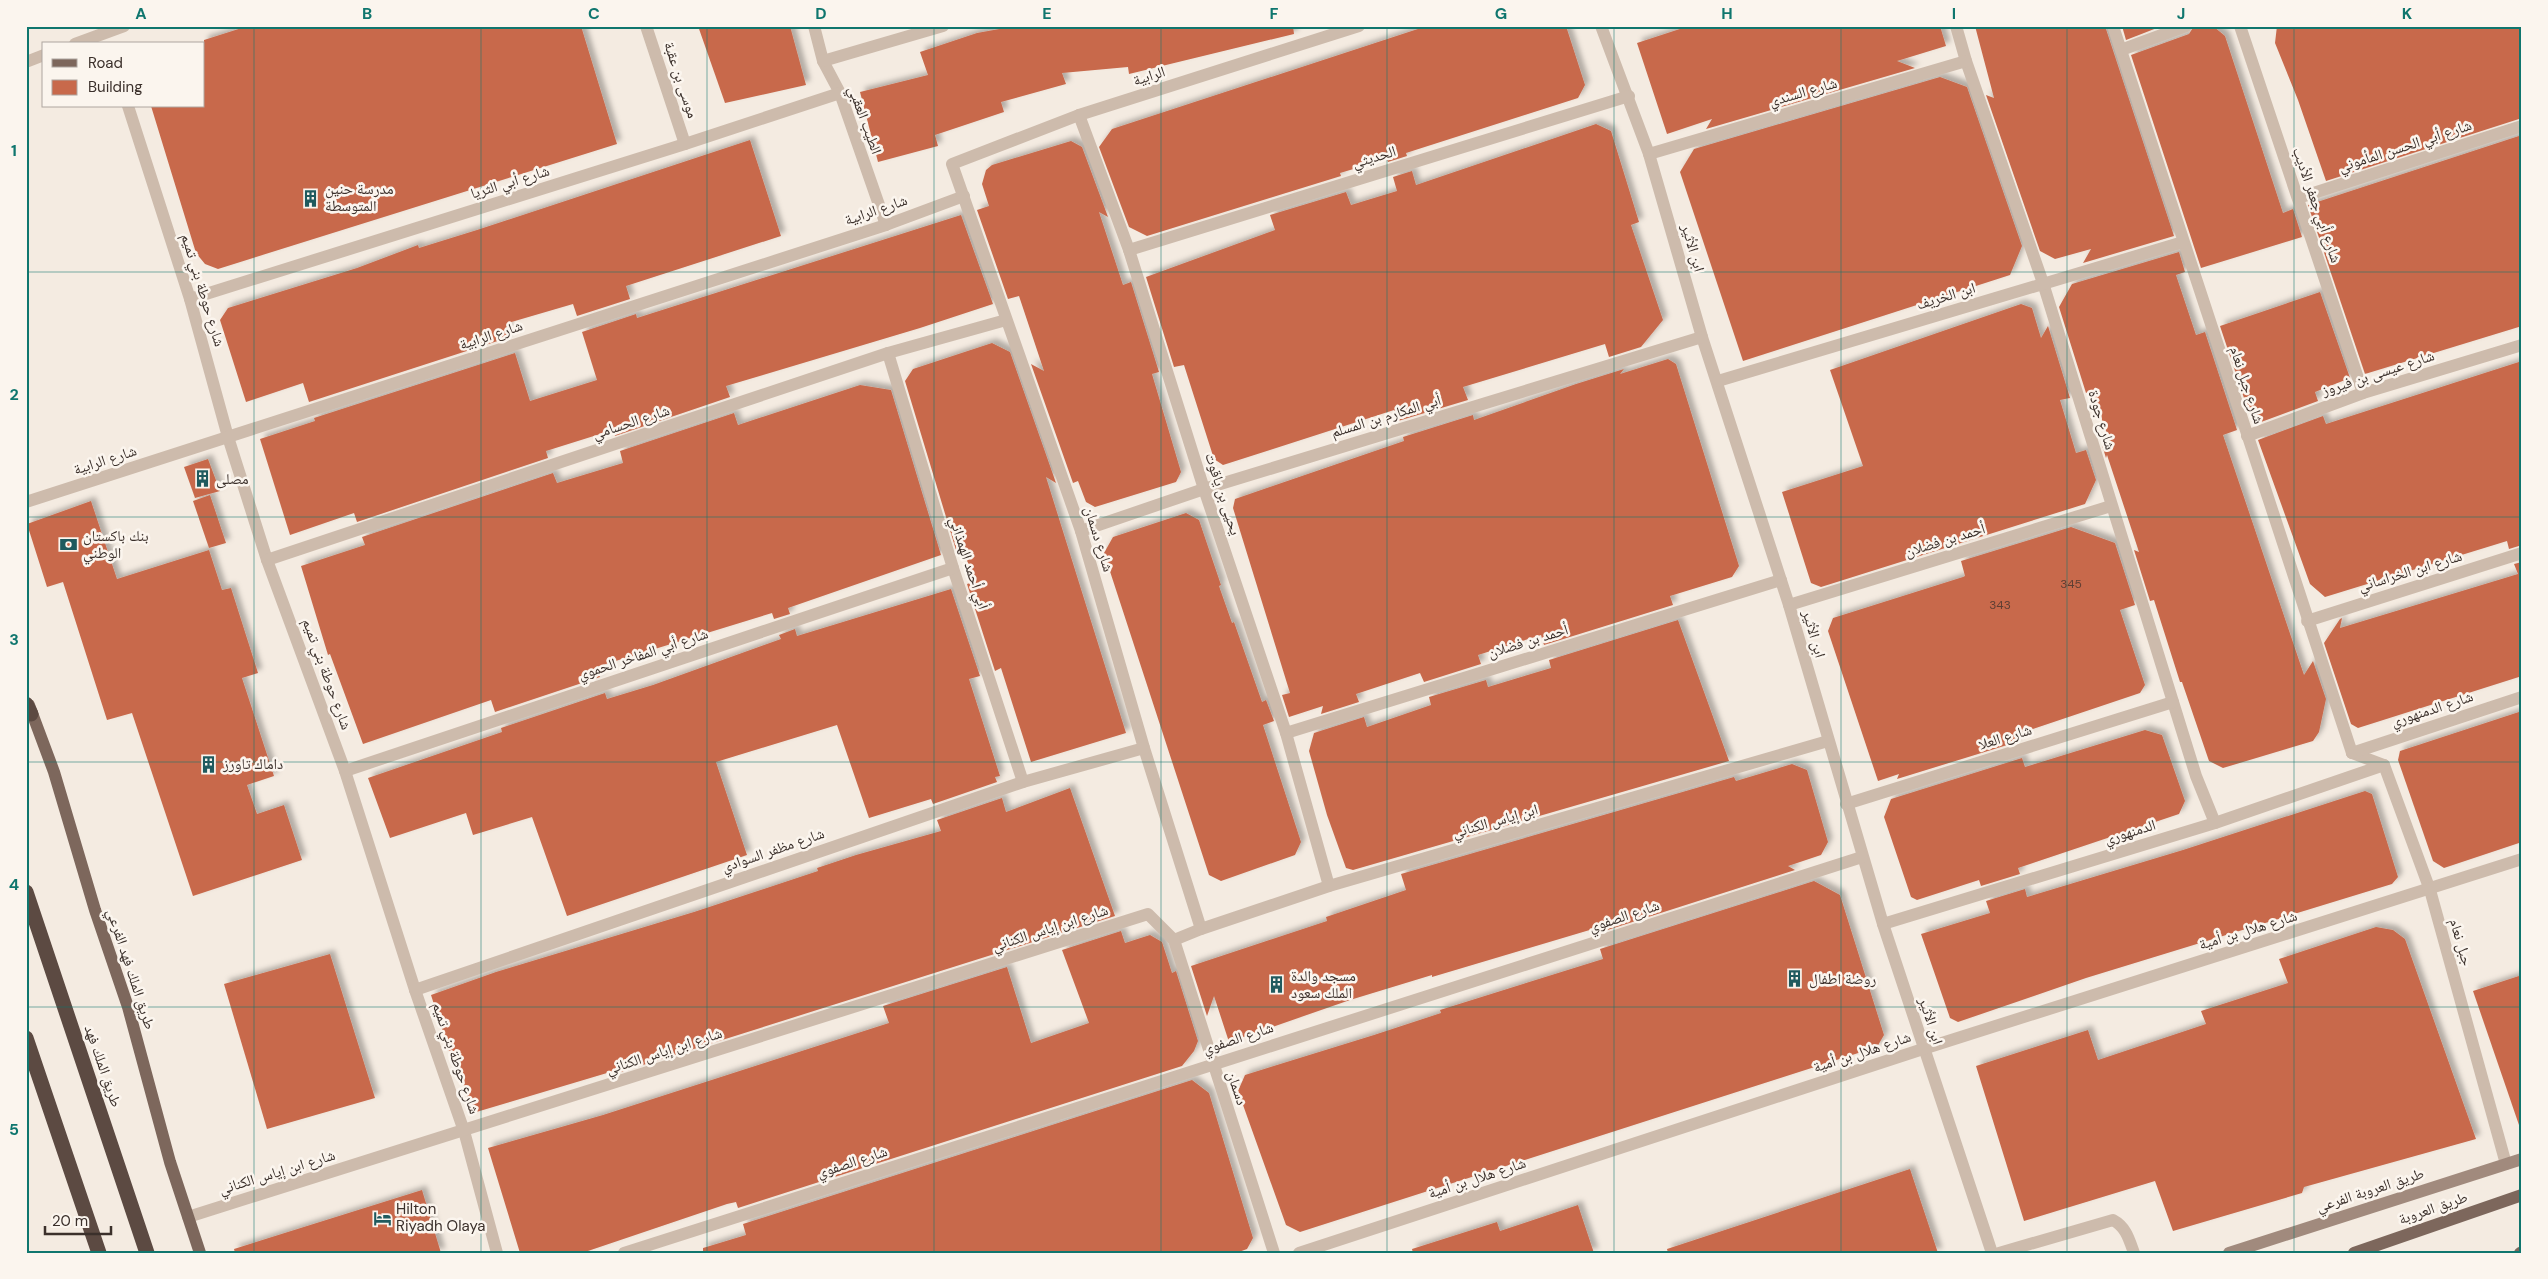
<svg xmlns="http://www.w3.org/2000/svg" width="2548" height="1279" font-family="'DM Sans','Noto Naskh Arabic',sans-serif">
  <defs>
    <filter id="shadow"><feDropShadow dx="4.5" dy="-4.5" stdDeviation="2.5" flood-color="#0004"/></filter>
  </defs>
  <rect width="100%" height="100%" fill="#f4ebe1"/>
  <!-- building -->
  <g fill="#c8694b" filter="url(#shadow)">
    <polygon points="248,26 581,26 617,144 218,269 205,264 196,253 151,106 204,106 204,40"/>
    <polygon points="698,26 790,26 806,85 725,103"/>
    <polygon points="1016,26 1293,26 1294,34 1129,74 1128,67 1062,73 1066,84 1001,102 1004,112 935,135 938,146 878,162 860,92 928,75 920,52 977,33"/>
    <polygon points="1427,26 1566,26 1585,85 1578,98 1406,153 1407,156 1388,162 1387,159 1340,173 1341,176 1147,236 1129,227 1099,147 1112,129"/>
    <polygon points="1689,26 1940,26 1946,46 1897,61 1915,68 1706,129 1712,119 1667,134 1637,43"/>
    <polygon points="1975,26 2105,26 2174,236 2083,263 2091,249 2055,259 2040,251 1986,95 1994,98"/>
    <polygon points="2122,26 2162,26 2126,40"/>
    <polygon points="2194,26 2213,26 2225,36 2283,213 2293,209 2302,237 2201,268 2131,55 2189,34"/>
    <polygon points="2277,26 2522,26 2522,118 2326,181 2298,100 2275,43"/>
    <polygon points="1940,77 1967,87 2022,246 2010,275 1743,361 1680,172 1694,149"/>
    <polygon points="1596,124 1611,131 1639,222 1631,225 1663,320 1641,347 1609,357 1605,344 1463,387 1468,400 1398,421 1394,410 1223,465 1214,459 1184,365 1174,367 1146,277 1275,230 1270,215 1346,192 1351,205 1397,191 1393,177 1412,171 1416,185"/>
    <polygon points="2522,135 2522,326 2365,374 2308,205"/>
    <polygon points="750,140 781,236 626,286 630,299 577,316 573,304 508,323 506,325 510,337 309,402 303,383 246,402 220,320 228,308 357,268 418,245 419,248 477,230"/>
    <polygon points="1071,141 1082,147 1108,217 1099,212 1123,285 1131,282 1159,372 1152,374 1181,472 1176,482 1095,507 1086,502 1078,481 1073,483 1031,364 1044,371 1019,296 1008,299 977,210 989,206 982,184 986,170 992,165"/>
    <polygon points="961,215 993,304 920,328 726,386 730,397 615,436 613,430 546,451 548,458 357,522 354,513 290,535 260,439 315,421 314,418 515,353 530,401 597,380 582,332 636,314 637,318"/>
    <polygon points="2179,252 2185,272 2176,275 2196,335 2205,332 2237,430 2223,435 2304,675 2313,661 2326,699 2319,732 2313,741 2223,768 2209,761 2182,682 2180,682 2154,600 2150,601 2134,550 2139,552 2107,455 2106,458 2102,445 2110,443 2092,391 2086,393 2059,307 2072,284"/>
    <polygon points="2320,292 2350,378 2315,392 2318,401 2253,425 2220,326"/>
    <polygon points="2021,304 2032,308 2041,338 2048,326 2070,398 2060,400 2076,453 2086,450 2096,480 2085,504 1821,587 1811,583 1782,492 1863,466 1830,370"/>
    <polygon points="992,343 1010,352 1056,483 1046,477 1126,733 1031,762 1001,668 995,671 967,584 974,582 963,548 956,550 905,381 913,369"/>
    <polygon points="1668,359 1676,364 1739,566 1732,577 1670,596 1673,605 1544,645 1541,635 1478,655 1481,664 1424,682 1420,673 1356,694 1359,702 1321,714 1323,706 1289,717 1282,695 1290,693 1233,508 1235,499 1404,441 1403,437 1473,415 1474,420 1576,384 1624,369 1620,374"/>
    <polygon points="2522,361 2522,545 2509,549 2507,541 2325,597 2310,584 2258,440 2323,416 2326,424"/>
    <polygon points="860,385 891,390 941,555 788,608 790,614 774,619 772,613 596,667 600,677 495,712 491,700 363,744 330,654 328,655 301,566 365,545 362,537 553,473 557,483 623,463 620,451 734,413 738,425"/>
    <polygon points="208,459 220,491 195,498 184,467"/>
    <polygon points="210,495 226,543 209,548 193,501"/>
    <polygon points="91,501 117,579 209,550 222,590 231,588 258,673 242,678 274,776 247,785 257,814 284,805 302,860 193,896 132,713 107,720 63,582 47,587 27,524"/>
    <polygon points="1186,513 1199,520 1221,585 1219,586 1232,623 1234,622 1262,702 1266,700 1274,721 1263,725 1301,842 1295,855 1221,881 1209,875 1104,553 1113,537"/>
    <polygon points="2071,527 2115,543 2135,605 2120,610 2145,685 2140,693 2015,735 2017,742 1897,779 1899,774 1878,781 1828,631 1833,618 1963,577 1965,576 1961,561"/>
    <polygon points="2522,562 2522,676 2358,728 2351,724 2324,643 2340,619 2342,618 2340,628 2518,574 2514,564"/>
    <polygon points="951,589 980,676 969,679 1000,776 995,777 997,782 933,804 931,799 869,818 837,725 716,762 747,855 567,916 532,817 473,835 466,813 390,838 368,778 502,732 501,728 605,693 607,699 653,685 781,639 779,635 795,629 797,636"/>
    <polygon points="1678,620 1729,761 1353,870 1346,868 1327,815 1309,751 1314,733 1364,717 1367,727 1431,705 1429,697 1486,680 1488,687 1551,668 1549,660"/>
    <polygon points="2522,711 2522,842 2444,868 2433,861 2398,760 2400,751"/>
    <polygon points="2145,730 2162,735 2185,801 2179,814 2018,868 2020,874 1981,886 1979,880 1917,900 1911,897 1884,817 1891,799 2022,758 2025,767"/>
    <polygon points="1792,764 1807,770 1828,842 1821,855 1788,866 1795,870 1595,934 1593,929 1432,977 1432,975 1350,1000 1229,1042 1214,996 1207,1016 1191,966 1327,921 1326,917 1406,890 1401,874 1734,777 1736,781"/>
    <polygon points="1070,788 1115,916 608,1076 607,1073 473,1113 452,1050 449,1051 431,995 496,972 694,912 818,871 817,868 856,855 941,831 937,820 1002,798 1006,812"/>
    <polygon points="2365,791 2372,794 2398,877 2392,884 2086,978 1958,1022 1950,1018 1921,934 1990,913 1986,901 2025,889 2027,897 2183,850"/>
    <polygon points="1814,881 1840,895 1884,1035 1877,1047 1300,1232 1286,1225 1238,1091 1245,1075 1374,1035 1441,1013 1440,1010 1603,959 1600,949"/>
    <polygon points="2376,927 2393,930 2405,939 2476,1139 2304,1187 2302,1193 2173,1231 2155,1181 2024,1221 1976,1066 2088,1030 2098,1060 2206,1024 2201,1011 2288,983 2279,959"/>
    <polygon points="1121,931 1125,943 1150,935 1162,942 1172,973 1176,971 1198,1041 1194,1051 1182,1066 738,1208 736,1202 727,1204 582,1253 520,1253 488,1148 603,1115 889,1023 883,1006 1007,967 1031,1043 1089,1023 1062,950"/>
    <polygon points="330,954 375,1098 267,1129 224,984"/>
    <polygon points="2522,975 2522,1125 2519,1125 2473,991"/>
    <polygon points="1192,1080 1209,1093 1253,1238 1247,1249 1236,1253 703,1253 703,1248 746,1235 743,1224"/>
    <polygon points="1910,1169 1938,1253 1668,1253 1667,1249"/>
    <polygon points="422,1190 441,1253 235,1253 234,1249"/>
    <polygon points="1578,1205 1594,1253 1413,1253 1412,1249 1497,1222 1500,1231"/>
  </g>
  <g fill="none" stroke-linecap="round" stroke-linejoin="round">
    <!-- lane -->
    <path stroke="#cdbbac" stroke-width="12" d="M1999,1253L2113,1220C2126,1227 2129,1239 2134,1253"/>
    <!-- street -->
    <g stroke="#cdbbac" stroke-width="12">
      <polyline points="646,26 685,144"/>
      <polyline points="814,26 823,61 840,93 886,225"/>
      <polyline points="1601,26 1649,154 1702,337 1789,605 1883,924 1992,1253"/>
      <polyline points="1956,26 1966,61 2043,283 2196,776 2215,823"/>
      <polyline points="2113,26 2352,753"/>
      <polyline points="2240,26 2363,393"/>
      <polyline points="75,44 124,26"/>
      <polyline points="2121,50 2186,26"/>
      <polyline points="823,61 943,26"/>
      <polyline points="26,62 44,55"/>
      <polyline points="128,106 190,299 228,437 267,560 345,771 415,990 464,1131 497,1253"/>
      <polyline points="1079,115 1129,250 1204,489 1286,733 1329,886"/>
      <polyline points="1649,154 1966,61"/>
      <polyline points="2298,198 2522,126"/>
      <polyline points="1129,250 1629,96"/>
      <polyline points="190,299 685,144 840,93"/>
      <polyline points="888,353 953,568 1023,782"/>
      <polyline points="1718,381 2183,242"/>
      <polyline points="2247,436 2363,393 2522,345"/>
      <polyline points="26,502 886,225 964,196"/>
      <polyline points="1081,531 1204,489 1702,337"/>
      <polyline points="267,560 888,353 1006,320"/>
      <polyline points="1789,605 2111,506"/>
      <polyline points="2307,621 2522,553"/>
      <polyline points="1286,733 1781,580"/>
      <polyline points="2352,753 2384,765 2430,890 2506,1164"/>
      <polyline points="2352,753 2522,697"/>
      <polyline points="345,771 953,568"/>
      <polyline points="1846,804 2173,702"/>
      <polyline points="1883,924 2215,823 2384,765"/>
      <polyline points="1201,929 1144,748 1081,531 952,164 1079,115 1359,26"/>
      <polyline points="1174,940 1201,929 1329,886 1828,741"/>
      <polyline points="415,990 1023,782 1144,748"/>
      <polyline points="188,1217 1148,914 1174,940 1274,1253"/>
      <polyline points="624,1253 1862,857"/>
      <polyline points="1299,1253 1923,1049 2522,859"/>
    </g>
    <!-- secondary -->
    <polyline stroke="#a18a7d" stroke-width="12" points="2229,1253 2522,1159"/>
    <!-- primary -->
    <g stroke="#7d675c" stroke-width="12">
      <polyline points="29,705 54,772 95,910 128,1007 170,1162 200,1253"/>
      <polyline points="2354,1253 2522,1195"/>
      <polyline points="2520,1253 2522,1252"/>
    </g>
    <!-- highway -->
    <g stroke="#5c4a42" stroke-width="15">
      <polyline points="26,704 31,714"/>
      <polyline points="26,892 147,1253"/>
      <polyline points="26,1038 99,1253"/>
    </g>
  </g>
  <!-- grid -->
  <path fill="none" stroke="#0f766e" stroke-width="1" stroke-opacity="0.55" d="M254,26V1253M481,26V1253M707,26V1253M934,26V1253M1161,26V1253M1387,26V1253M1614,26V1253M1841,26V1253M2067,26V1253M2294,26V1253M26,272H2522M26,517H2522M26,762H2522M26,1007H2522"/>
  <!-- icons -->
  <defs>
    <symbol id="building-bare" viewBox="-9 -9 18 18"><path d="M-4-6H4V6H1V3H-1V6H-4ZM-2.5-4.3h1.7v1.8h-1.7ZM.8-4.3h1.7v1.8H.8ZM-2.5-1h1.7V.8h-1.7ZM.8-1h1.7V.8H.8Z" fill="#1f5a5e" stroke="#fbf5ee" stroke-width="2.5" paint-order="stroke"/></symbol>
    <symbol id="bank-bare" viewBox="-9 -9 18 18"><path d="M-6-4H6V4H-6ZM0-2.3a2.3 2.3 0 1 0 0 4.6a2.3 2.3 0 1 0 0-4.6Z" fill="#1f5a5e" stroke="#fbf5ee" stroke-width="2.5" paint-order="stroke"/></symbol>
    <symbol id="hotel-bare" viewBox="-9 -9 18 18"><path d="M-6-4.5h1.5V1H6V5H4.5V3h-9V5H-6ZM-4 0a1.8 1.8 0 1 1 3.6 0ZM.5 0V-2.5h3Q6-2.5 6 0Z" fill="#1f5a5e" stroke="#fbf5ee" stroke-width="2.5" paint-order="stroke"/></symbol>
  </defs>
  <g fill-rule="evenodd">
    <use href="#building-bare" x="298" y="186" width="25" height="25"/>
    <use href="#building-bare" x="190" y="466" width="25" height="25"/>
    <use href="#bank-bare" x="56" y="532" width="25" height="25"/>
    <use href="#building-bare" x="196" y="752" width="25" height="25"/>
    <use href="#building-bare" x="1782" y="966" width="25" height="25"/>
    <use href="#building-bare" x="1264" y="972" width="25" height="25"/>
    <use href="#hotel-bare" x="370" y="1206" width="25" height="25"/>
  </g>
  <g text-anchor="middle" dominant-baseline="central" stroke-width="5" stroke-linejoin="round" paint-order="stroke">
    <!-- number labels -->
    <g font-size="12" fill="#5e3e33">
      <text x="2071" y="584">345</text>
      <text x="2000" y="605">343</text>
    </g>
    <!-- street labels -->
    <g font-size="15" fill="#3b302b" stroke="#fbf5ee">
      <text transform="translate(1149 76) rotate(-18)">الرابية</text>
      <text transform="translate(681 80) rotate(72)">موسى بن عقبة</text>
      <text transform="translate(1803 92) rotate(-16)">شارع السندي</text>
      <text transform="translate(865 120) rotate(70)">الطيب العقبي</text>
      <text transform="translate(2405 146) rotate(-18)">شارع أبي الحسن المأموني</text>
      <text transform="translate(1374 157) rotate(-17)">الحديثي</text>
      <text transform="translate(510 182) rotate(-17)">شارع أبي الثريا</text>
      <text transform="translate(2317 205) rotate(71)">شارع أبي جعفر الأديب</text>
      <text transform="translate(876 210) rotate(-19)">شارع الرابية</text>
      <text transform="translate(1693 248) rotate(74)">ابن الأثير</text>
      <text transform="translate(203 290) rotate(73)">شارع حوطة بني تميم</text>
      <text transform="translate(1946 296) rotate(-17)">ابن الخريف</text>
      <text transform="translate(491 335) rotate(-18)">شارع الرابية</text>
      <text transform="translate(2378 373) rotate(-18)">شارع عيسى بن فيروز</text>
      <text transform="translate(2247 385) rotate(72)">شارع جبل نعام</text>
      <text transform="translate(1386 416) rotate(-17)">أبي المكارم بن المسلم</text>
      <text transform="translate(2102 420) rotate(73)">شارع جودة</text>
      <text transform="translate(631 422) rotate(-18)">شارع الحسامي</text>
      <text transform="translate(105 460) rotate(-18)">شارع الرابية</text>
      <text transform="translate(1223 494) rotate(72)">يحيى بن ياقوت</text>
      <text transform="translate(1099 539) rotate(73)">شارع دسمان</text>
      <text transform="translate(1945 540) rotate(-17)">أحمد بن فضلان</text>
      <text transform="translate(969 563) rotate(72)">أبي أحمد الهمذاني</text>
      <text transform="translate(2410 571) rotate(-17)">شارع ابن الخراساني</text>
      <text transform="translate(1814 634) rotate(74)">ابن الأثير</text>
      <text transform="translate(1528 641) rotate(-17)">أحمد بن فضلان</text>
      <text transform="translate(643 654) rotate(-18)">شارع أبي المفاخر الحموي</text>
      <text transform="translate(327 674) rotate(70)">شارع حوطة بني تميم</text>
      <text transform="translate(2432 709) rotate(-18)">شارع الدمنهوري</text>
      <text transform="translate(2005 737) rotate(-17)">شارع العلا</text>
      <text transform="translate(1495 821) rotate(-16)">ابن إياس الكناني</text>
      <text transform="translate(2130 832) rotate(-17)">الدمنهوري</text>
      <text transform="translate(773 850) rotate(-19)">شارع مظفر السوادي</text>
      <text transform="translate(1624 916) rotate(-18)">شارع الصفوي</text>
      <text transform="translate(1050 928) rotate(-18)">شارع ابن إياس الكناني</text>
      <text transform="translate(2248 930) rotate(-17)">شارع هلال بن أمية</text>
      <text transform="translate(2461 942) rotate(74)">جبل نعام</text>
      <text transform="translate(131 969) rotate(72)">طريق الملك فهد الفرعي</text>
      <text transform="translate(1931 1021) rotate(72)">ابن الأثير</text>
      <text transform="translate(1238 1038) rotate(-18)">شارع الصفوي</text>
      <text transform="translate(664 1051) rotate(-18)">شارع ابن إياس الكناني</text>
      <text transform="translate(1862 1052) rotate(-18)">شارع هلال بن أمية</text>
      <text transform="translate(456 1058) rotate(71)">شارع حوطة بني تميم</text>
      <text transform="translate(103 1066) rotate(71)">طريق الملك فهد</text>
      <text transform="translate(1237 1088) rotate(72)">دسمان</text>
      <text transform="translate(852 1162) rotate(-18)">شارع الصفوي</text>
      <text transform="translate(277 1172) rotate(-17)">شارع ابن إياس الكناني</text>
      <text transform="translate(1477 1178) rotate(-18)">شارع هلال بن أمية</text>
      <text transform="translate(2370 1190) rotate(-18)">طريق العروبة الفرعي</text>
      <text transform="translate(2433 1208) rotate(-19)">طريق العروبة</text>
    </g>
    <!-- poi labels -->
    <g font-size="15" fill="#3b302b" stroke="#fbf5ee" text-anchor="start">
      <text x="325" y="189">مدرسة حنين<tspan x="325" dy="17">المتوسطة</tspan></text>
      <text x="216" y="479">مصلى</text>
      <text x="83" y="536">بنك باكستان<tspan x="83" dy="17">الوطني</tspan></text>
      <text x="223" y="764">داماك تاورز</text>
      <text x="1291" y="976">مسجد والدة<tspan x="1291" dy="17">الملك سعود</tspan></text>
      <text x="1809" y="979">روضة اطفال</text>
      <text x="396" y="1209">Hilton<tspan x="396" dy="17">Riyadh Olaya</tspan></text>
    </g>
  </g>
  <!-- border -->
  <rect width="2548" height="1279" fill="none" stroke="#fbf5ee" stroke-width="55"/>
  <!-- legend -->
  <rect x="42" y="42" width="162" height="65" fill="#fbf5ee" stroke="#aea6a0"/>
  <rect x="52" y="59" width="25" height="8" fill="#7d675c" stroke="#aea6a0"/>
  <text x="88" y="68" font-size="15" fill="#3b302b">Road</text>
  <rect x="52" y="80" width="25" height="15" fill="#c8694b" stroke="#aea6a0"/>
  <text x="88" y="92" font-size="15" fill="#3b302b">Building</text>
  <!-- scale -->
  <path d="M45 1226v8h66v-8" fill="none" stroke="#3b302b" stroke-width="2.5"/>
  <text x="52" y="1226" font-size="15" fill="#3b302b" stroke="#fbf5ee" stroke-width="4" paint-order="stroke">20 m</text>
  <rect x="28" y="28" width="2492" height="1224" fill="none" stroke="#0f766e" stroke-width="2"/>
  <g font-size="16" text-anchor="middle" font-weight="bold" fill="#0f766e">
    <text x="141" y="19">A</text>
    <text x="367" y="19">B</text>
    <text x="594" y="19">C</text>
    <text x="821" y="19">D</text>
    <text x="1047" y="19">E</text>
    <text x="1274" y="19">F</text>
    <text x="1501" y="19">G</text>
    <text x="1727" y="19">H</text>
    <text x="1954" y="19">I</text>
    <text x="2181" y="19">J</text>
    <text x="2407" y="19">K</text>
    <text x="14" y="156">1</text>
    <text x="14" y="400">2</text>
    <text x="14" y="645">3</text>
    <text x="14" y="890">4</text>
    <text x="14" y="1135">5</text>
  </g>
</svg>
